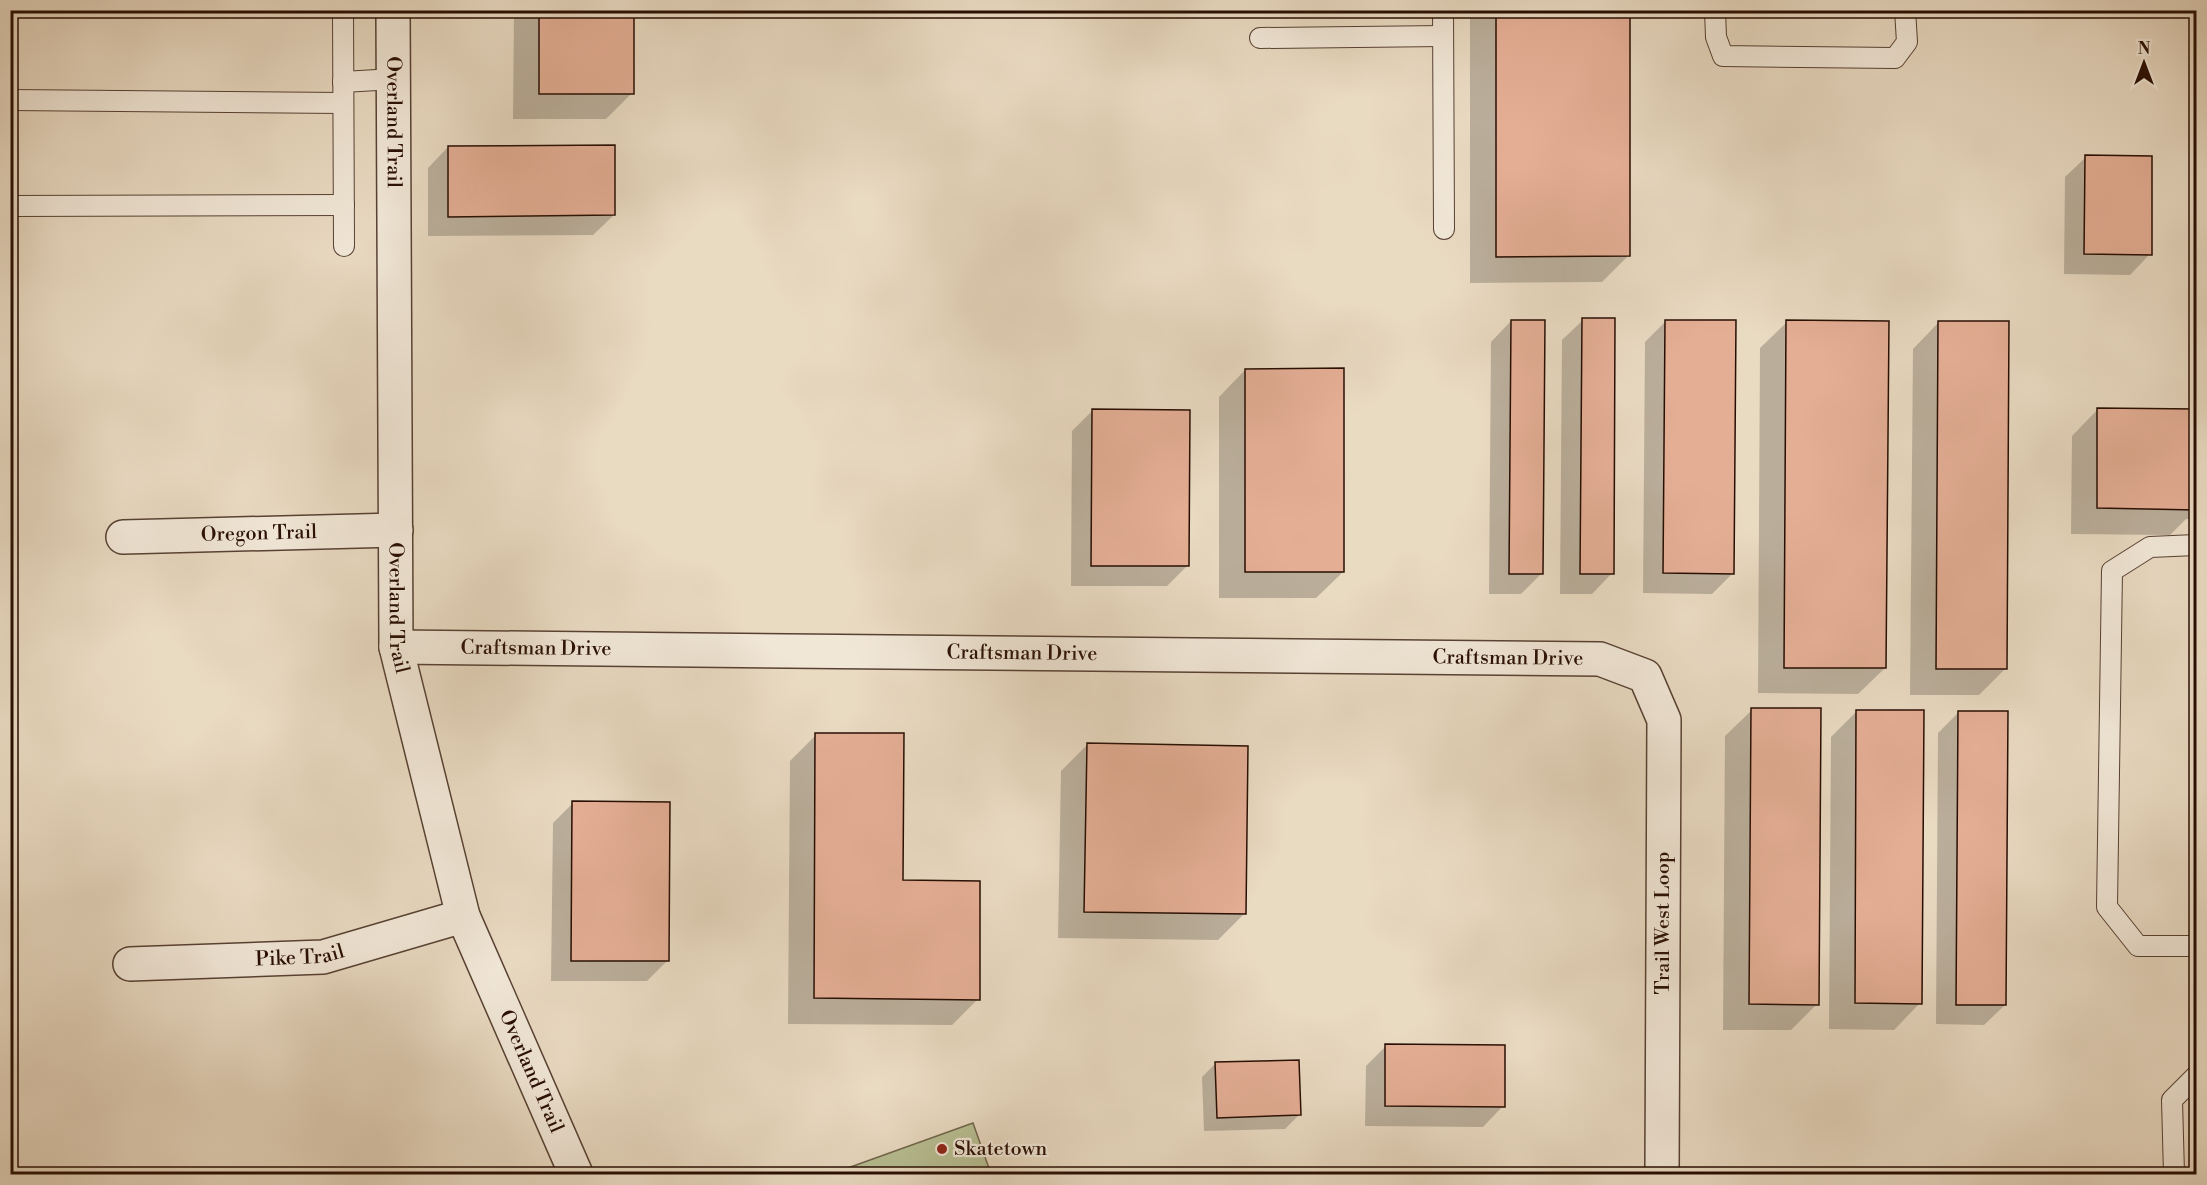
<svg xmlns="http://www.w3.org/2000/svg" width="2207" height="1185" font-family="'Libre Bodoni',serif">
  <rect width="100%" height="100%" fill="#e9dac2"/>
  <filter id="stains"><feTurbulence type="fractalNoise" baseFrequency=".00333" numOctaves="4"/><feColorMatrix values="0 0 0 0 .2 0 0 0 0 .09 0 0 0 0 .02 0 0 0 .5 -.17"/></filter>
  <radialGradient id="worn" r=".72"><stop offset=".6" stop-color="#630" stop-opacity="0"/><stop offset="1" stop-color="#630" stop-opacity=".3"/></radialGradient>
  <!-- pitch -->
  <polygon fill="#b7bf93" stroke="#70664b" stroke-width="1.5" points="973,1123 991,1174 831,1174"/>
  <!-- shadow -->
  <g fill="#0003">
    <polygon points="514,10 632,10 632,93 606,119 513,119"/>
    <polygon points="1470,10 1628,10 1628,256 1602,282 1470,283"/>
    <polygon points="448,147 614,215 593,235 428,236 428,168"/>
    <polygon points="2086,157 2150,254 2130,275 2064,274 2065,177"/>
    <polygon points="1583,320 1612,573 1592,594 1560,594 1562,340"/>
    <polygon points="1511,321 1542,573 1521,594 1489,594 1491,342"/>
    <polygon points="1666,321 1733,573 1712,594 1643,593 1645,342"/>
    <polygon points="1787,322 1885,668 1858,694 1758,693 1760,348"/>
    <polygon points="1939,322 2005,669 1979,695 1910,695 1913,349"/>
    <polygon points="1245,370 1343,572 1316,598 1219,598 1219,397"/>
    <polygon points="2098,409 2196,410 2196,519 2186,519 2170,535 2071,534 2072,436"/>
    <polygon points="1092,411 1187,566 1167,586 1071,586 1072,431"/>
    <polygon points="1752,710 1817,1004 1791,1030 1723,1030 1725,736"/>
    <polygon points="1857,711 1920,1003 1894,1030 1829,1029 1831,737"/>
    <polygon points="1959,712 2005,1005 1984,1025 1936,1024 1938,733"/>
    <polygon points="816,735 901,882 978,999 952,1025 788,1024 790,761"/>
    <polygon points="1087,745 1244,914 1218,940 1058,938 1061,771"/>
    <polygon points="573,803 667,961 647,981 551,981 553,823"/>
    <polygon points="1386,1046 1503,1106 1483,1127 1365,1126 1366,1066"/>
    <polygon points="1216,1063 1299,1115 1285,1129 1204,1131 1202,1077"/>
  </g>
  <!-- building -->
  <g fill="#e4ae95" stroke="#280e03" stroke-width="1.5">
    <rect x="539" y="10" width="95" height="84"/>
    <polygon points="1496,10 1630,10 1630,256 1496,257"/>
    <polygon points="615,145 615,215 448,217 448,146"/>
    <polygon points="2085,155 2152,156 2152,255 2084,254"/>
    <polygon points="1582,318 1615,318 1614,574 1580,574"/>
    <polygon points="1511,320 1545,320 1543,574 1509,574"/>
    <polygon points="1665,320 1736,320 1734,574 1663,573"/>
    <polygon points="1786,320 1889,321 1886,668 1784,668"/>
    <polygon points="1938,321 2009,321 2007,669 1936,669"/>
    <polygon points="1344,368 1344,572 1245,572 1245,369"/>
    <polygon points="2097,408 2196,409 2196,510 2097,508"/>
    <polygon points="1092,409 1190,410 1189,566 1091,566"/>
    <polygon points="1751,708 1821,708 1819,1005 1749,1004"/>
    <polygon points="1856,710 1924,710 1922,1004 1855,1003"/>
    <polygon points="1958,711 2008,711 2006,1005 1956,1005"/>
    <polygon points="815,733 904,733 903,880 980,881 980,1000 814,998"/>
    <polygon points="1087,743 1248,746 1246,914 1084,912"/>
    <polygon points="572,801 670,802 669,961 571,961"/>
    <polygon points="1385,1044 1505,1045 1505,1107 1385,1106"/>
    <polygon points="1299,1060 1301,1115 1217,1118 1215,1062"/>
  </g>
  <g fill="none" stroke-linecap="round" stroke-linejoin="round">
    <defs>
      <g id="lane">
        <polyline points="343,10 344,246"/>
        <polyline points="1443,10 1444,229"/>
        <polyline points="1715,10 1716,37 1723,56 1895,58 1907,42 1905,10"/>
        <polyline points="1260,38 1443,36"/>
        <polyline points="343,82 394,79"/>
        <polyline points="10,100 343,103"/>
        <polyline points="10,206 344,205"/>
        <polyline points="2196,545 2150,547 2112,571 2107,907 2138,946 2196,946"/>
        <polyline points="2174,1174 2172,1100 2196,1076"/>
      </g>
      <g id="street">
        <path id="s1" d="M393,10L396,647L463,916L576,1174"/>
        <path id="s2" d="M123,537L396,530"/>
        <path id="s3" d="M396,647L1600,659L1645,676L1664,720L1662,1174"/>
        <path id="s4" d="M130,964L323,957L463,916"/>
      </g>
    </defs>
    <!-- lane casing -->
    <use href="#lane" stroke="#584133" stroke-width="22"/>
    <!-- street casing -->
    <use href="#street" stroke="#584133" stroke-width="36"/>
    <!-- lane -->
    <use href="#lane" stroke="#f1e7d7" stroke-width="20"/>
    <!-- street -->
    <use href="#street" stroke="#f1e7d7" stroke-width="33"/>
  </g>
  <!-- markers -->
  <circle fill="#8f2418" stroke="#f1e7d7" stroke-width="2" cx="942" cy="1149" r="6"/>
  <g text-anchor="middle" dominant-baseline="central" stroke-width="4.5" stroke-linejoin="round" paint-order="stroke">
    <!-- street labels -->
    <g font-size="20" fill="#280e03" stroke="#f1e7d7">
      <text stroke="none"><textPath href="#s1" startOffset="112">Overland Trail</textPath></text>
      <text stroke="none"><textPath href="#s2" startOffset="136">Oregon Trail</textPath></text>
      <text stroke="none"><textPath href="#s1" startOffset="598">Overland Trail</textPath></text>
      <text stroke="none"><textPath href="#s3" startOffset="140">Craftsman Drive</textPath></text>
      <text stroke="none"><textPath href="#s3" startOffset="626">Craftsman Drive</textPath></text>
      <text stroke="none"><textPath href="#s3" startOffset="1112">Craftsman Drive</textPath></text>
      <text transform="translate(1663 923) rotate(-90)">Trail West Loop</text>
      <text stroke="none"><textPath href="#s4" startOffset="170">Pike Trail</textPath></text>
      <text stroke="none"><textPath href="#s1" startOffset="1084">Overland Trail</textPath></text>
    </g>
    <!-- poi labels -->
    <g font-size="20" fill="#280e03" stroke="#f1e7d7" text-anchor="start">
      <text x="954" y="1149">Skatetown</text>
    </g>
  </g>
  <!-- margin -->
  <rect width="2207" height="1185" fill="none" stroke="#e9dac2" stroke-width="36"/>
  <rect x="12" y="12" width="2183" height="1161" fill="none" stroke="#280e03" stroke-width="3"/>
  <rect x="18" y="18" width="2171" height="1149" fill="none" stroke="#280e03" stroke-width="1.5"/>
  <!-- north arrow -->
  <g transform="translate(2144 63)" stroke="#f1e7d7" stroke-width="4.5" paint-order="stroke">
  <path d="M0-4.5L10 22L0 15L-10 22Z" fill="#280e03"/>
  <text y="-9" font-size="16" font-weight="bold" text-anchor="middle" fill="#280e03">N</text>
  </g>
  <rect width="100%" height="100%" filter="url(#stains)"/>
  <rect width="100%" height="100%" fill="url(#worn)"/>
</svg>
